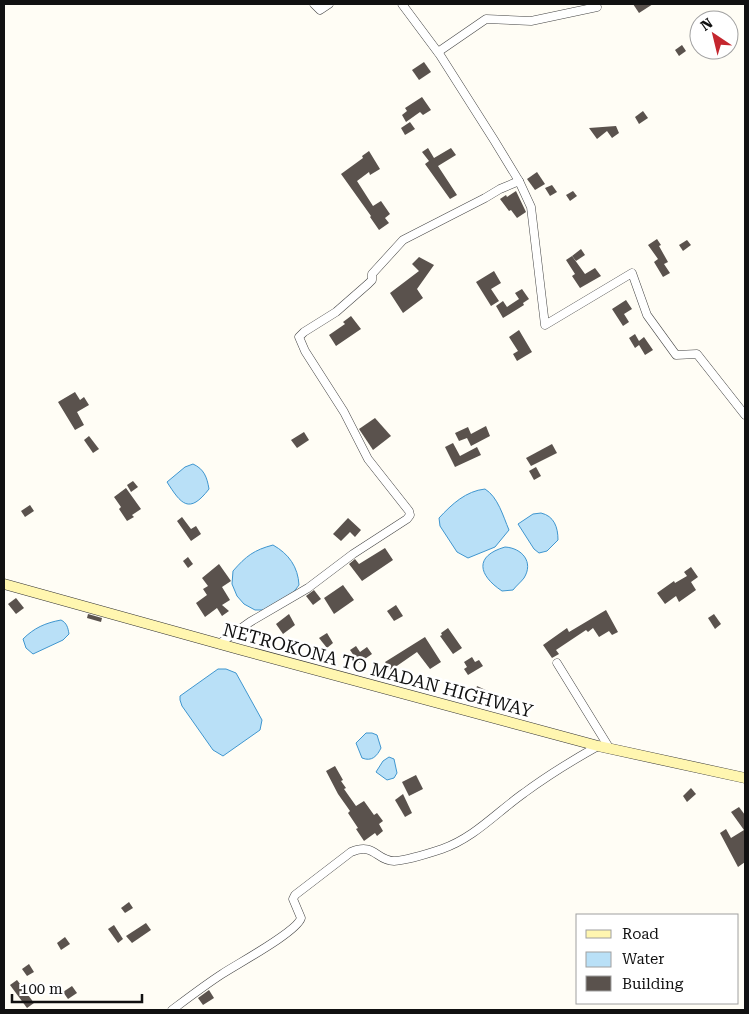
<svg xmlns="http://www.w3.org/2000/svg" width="749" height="1014" font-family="'Roboto Serif',serif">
  <rect width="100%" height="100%" fill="#fffdf5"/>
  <!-- water -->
  <g fill="#b9e0f7" stroke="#3f96cf">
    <path d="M193,464C204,469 207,477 209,489C189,515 181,504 167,482L185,467Z"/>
    <path d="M485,489C498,497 503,516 509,530L495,547L468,558L457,552L440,526L439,518C452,504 466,491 485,489Z"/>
    <path d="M541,513C554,516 558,527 558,540L547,551L539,553L534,549L518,524L533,514Z"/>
    <path d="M273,545C289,554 298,567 299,585L293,593L264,610H255L244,604L237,596L232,584L233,571C246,556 254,550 273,545Z"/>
    <path d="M505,547C522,548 534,562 524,578C521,582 516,586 513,590L502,591C478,575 474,556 505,547Z"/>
    <path d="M61,620C67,623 68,628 69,634L63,640L33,654L26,648L23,639C34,628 45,623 61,620Z"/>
    <polygon points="218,669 226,669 236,673 262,720 260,730 223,756 213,750 182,706 180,700 180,696"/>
    <path d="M366,733H372L377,735L381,748C377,756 372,762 362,758L356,743Z"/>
    <polygon points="389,757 394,759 397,773 394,778 387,780 376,772 383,761"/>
  </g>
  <!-- building -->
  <g fill="#5a524d">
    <polygon points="633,4 653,4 639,13"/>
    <polygon points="682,45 686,51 679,56 675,50"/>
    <polygon points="424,62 431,72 419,80 412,70"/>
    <polygon points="422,97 431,110 423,115 420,112 406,122 402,115 407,111 405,108"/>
    <polygon points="643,111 648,118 639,124 635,117"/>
    <polygon points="410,122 415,129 405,135 401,128"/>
    <polygon points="616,126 619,133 612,138 607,131 597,139 589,128"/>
    <polygon points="428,148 434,158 451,148 456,155 438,166 457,195 450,199 425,164 429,161 422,152"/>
    <polygon points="369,151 380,169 370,175 369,172 357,181 373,206 381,201 390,214 385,218 389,223 379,230 370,217 371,216 341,174 363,158 362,156"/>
    <polygon points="537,172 545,184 535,190 527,179"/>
    <polygon points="552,185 557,192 550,196 545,188"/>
    <polygon points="516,191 526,212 517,218 511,210 509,211 500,199 506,195 507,197"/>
    <polygon points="573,191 577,196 570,201 566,195"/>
    <polygon points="657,239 661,245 659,246 668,262 664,264 670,273 663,277 654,262 658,259 648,245"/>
    <polygon points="687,240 691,245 683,251 679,245"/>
    <polygon points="581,249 585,255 576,261 572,256"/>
    <polygon points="572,256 585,274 595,268 601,276 580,288 572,276 575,274 566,260"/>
    <polygon points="419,257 434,265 417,289 423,298 403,313 390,293 419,271 412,264"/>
    <polygon points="494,271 501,283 491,289 499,301 491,306 476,282"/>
    <polygon points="522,289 529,299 523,303 524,305 503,318 496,306 503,301 507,307 519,299 515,293"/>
    <polygon points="626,300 632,309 624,314 629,322 623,326 612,309"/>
    <polygon points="351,316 361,329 336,346 329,335 345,324 343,322"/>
    <polygon points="519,330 532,352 517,361 513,354 518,351 509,337"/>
    <polygon points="635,334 639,341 644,337 653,350 645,355 639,345 635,348 629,338"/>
    <polygon points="75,392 80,400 84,397 89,405 77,412 84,425 75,430 58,402"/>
    <polygon points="375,418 391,436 373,450 359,429"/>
    <polygon points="486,426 490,436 471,446 467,438 459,441 455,433 468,427 471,434"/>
    <polygon points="304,432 309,440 297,448 291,440"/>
    <polygon points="89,436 99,449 93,453 84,440"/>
    <polygon points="453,443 460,456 477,447 481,455 455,467 445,447"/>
    <polygon points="552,444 557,453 531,466 526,458"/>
    <polygon points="536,467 541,476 534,480 529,471"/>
    <polygon points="133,481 138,487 131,492 127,485"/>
    <polygon points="126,488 141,509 132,515 134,517 127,521 119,509 121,507 114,497"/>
    <polygon points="30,505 34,511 25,517 21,511"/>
    <polygon points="182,517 191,529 196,526 201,534 191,541 177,521"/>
    <polygon points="348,518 361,530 355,537 350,532 341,541 333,534"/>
    <polygon points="385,548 393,560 362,581 349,564 355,559 359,564"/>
    <polygon points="188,557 193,564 188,568 183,561"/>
    <polygon points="219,564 231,581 222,587 230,600 222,605 229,611 222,616 217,608 205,617 196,603 207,595 203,589 208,586 202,578"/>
    <polygon points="691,567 698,577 691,582 696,590 679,602 676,596 665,604 657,593 674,581 675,583 687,576 684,572"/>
    <polygon points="343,585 354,600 334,614 324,598"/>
    <polygon points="314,590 321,599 313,605 306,596"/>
    <polygon points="16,598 24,608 16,614 8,604"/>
    <polygon points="396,605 403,616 394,621 387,611"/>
    <polygon points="606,610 618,632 612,635 609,631 599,637 593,628 588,632 586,630 556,650 559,654 552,658 543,645 567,628 569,632"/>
    <polygon points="88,614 102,618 101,622 87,618"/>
    <polygon points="289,614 295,625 283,634 276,624"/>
    <polygon points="714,614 721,624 715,629 708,618"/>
    <polygon points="448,628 462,648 453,654 440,636 442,635 441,633"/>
    <polygon points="327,633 333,643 327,648 319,638"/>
    <polygon points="425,637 441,662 430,669 417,652 391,670 385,662"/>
    <polygon points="356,646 360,652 367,647 372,654 359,663 350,650"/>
    <polygon points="472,657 475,662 479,660 483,666 468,675 464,669 467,667 464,662"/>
    <polygon points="477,686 490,692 487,699 475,693"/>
    <polygon points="335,766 343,780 341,781 346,788 344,789 356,806 364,801 374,815 377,813 383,821 379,824 383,831 377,836 375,833 364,841 356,829 358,828 348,813 350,811 338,794 326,771"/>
    <polygon points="416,775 423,789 409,796 402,782"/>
    <polygon points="691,788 696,794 687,802 683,796"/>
    <polygon points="403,794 412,813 405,817 395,800"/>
    <polygon points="739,807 745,815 745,862 738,867 720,833 726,829 731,838 744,830 731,812"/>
    <polygon points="129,902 133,908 125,913 121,908"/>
    <polygon points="146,923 151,930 132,943 126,936"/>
    <polygon points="114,925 123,939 118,943 108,929"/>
    <polygon points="65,937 70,944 61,950 57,943"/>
    <polygon points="29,964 34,972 27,976 22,969"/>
    <polygon points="17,980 34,1003 27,1008 10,985"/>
    <polygon points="72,986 77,993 68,999 63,992"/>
    <polygon points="209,990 214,998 203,1005 198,998"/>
  </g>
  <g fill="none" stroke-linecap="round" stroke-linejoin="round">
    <defs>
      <g id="street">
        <polyline points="314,4 320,10 329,4"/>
        <polyline points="402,4 440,55 494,140 519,181 531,207 545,325 632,273 647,315 676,355 697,354 745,415"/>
        <polyline points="438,52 486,19 531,21 597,7"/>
        <polyline points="219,644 250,622 308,588 353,554 407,519 410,515 409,511 368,459 344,412 305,351 299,337 304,332 336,312 368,284 372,280 372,274 403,240 485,198 500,189 519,181"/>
        <polyline points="557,663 610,749"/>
        <path d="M172,1010C188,998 205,985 222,974C237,964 297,932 301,918L293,899L295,895L351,852C375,842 376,861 394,861C409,860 427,854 442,849C474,838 497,812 524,793C547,776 573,760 598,746"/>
      </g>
      <polyline id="secondary" points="4,584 238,649 598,746 745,778"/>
    </defs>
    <!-- street casing -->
    <use href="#street" stroke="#444" stroke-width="9"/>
    <!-- secondary casing -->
    <use href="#secondary" stroke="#333" stroke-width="11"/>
    <!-- street -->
    <use href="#street" stroke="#fff" stroke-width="8"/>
    <!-- secondary -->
    <use href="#secondary" stroke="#fff6b0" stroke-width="10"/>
  </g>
  <g text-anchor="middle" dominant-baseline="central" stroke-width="5" stroke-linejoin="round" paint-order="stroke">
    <!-- street labels -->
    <g font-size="18" fill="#111" stroke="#fff">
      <text transform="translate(378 670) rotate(15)">NETROKONA TO MADAN HIGHWAY</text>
    </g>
  </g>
  <!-- border -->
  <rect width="749" height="1014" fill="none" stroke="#111111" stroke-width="10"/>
  <!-- legend -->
  <rect x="576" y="914" width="162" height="90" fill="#ffffff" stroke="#a0a0a0"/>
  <rect x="586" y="930" width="25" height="8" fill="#fff6b0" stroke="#a0a0a0"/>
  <text x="622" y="939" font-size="15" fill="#111111">Road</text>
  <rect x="586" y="952" width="25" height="15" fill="#b9e0f7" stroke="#a0a0a0"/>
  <text x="622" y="964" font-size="15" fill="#111111">Water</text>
  <rect x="586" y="976" width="25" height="15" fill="#5a524d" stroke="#a0a0a0"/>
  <text x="622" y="989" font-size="15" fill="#111111">Building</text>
  <!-- north arrow -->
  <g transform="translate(714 35) rotate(325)"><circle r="24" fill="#ffffff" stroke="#a0a0a0"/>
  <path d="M0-4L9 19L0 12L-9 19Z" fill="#c4262e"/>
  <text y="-8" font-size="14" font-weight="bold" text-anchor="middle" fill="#111111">N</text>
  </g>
  <!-- scale -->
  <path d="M12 994v8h130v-8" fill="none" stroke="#111111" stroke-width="2.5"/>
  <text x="20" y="994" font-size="15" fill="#111111" stroke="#ffffff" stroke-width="4" paint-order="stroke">100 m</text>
</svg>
